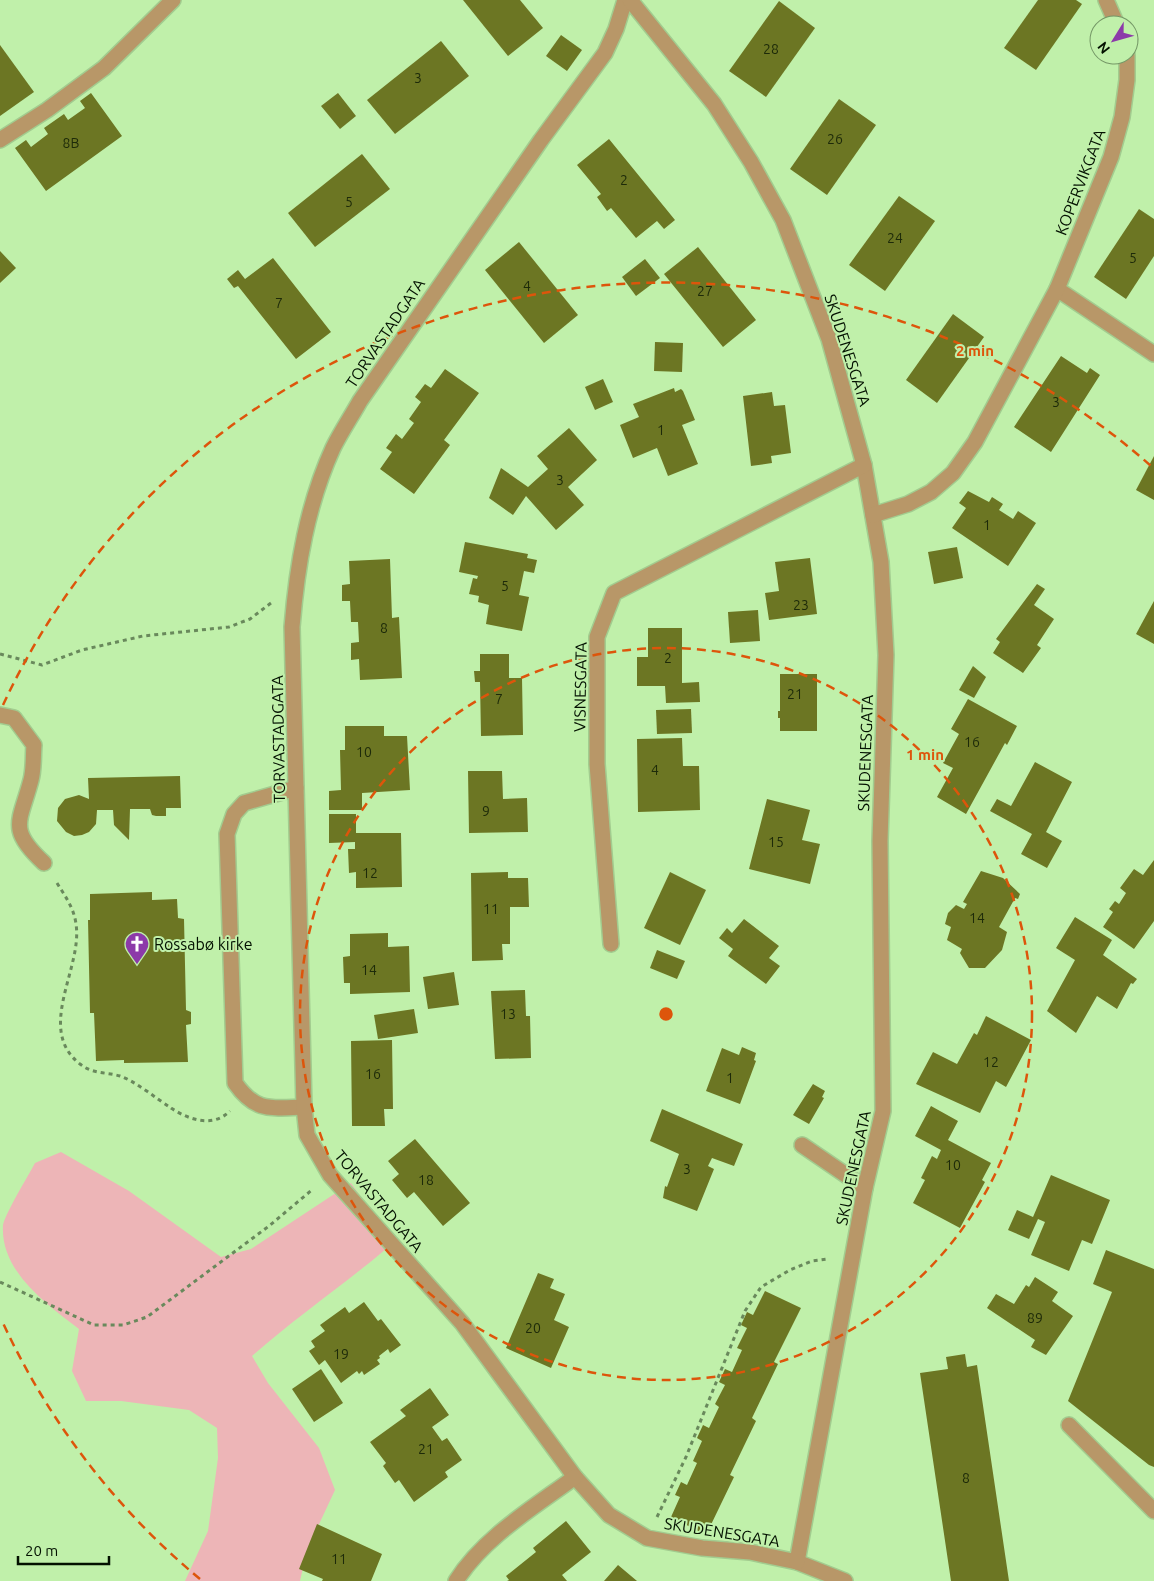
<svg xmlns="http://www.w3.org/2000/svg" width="1154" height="1581" font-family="Ubuntu,sans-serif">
  <rect width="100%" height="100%" fill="#c0f0aa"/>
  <!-- green -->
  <path fill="#edb5b7" d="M61,1152L129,1191L221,1257L251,1249L351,1183L383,1228L386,1249C342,1286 295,1318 252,1356L268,1383L319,1448L335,1490L307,1550L300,1581H185L208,1531L218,1458L217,1428L189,1410L121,1401H86L72,1371L79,1329C48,1305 0,1272 3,1225C6,1212 27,1178 35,1163Z"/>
  <!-- building -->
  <g fill="#6c7623">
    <polygon points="463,0 520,0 543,28 508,56"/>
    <polygon points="1038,0 1076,0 1082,4 1036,70 1004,48"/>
    <polygon points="779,1 815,28 766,97 729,71"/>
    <polygon points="561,35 582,50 567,71 546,56"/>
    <polygon points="441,41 469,76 395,134 367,100"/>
    <polygon points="0,45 34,92 0,116"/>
    <polygon points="91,93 122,136 46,191 15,148 26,140 31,147 48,134 44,128 64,114 68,120 85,108 80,101"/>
    <polygon points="338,93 356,116 340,129 321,106"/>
    <polygon points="839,99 876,125 827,195 790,169"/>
    <polygon points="609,139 675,220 664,229 657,221 636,238 611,208 607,211 597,197 601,194 577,165"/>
    <polygon points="362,154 390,189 315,247 288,213"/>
    <polygon points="899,196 935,221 885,291 849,265"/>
    <polygon points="1139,209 1154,219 1154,256 1126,299 1094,277"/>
    <polygon points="519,242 578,315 544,343 485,270"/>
    <polygon points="698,247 756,320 723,347 664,274"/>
    <polygon points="0,251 16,268 0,283"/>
    <polygon points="273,258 331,332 296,359 238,286 234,288 227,279 238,270 245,279"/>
    <polygon points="645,259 660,278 636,296 622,277"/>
    <polygon points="953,314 984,337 937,403 906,380"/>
    <polygon points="655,342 683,343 682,372 654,371"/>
    <polygon points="1061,356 1087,373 1090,368 1100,375 1051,452 1014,427"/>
    <polygon points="445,369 479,393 444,440 450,445 414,494 380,469 392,452 386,448 396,434 402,439 414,423 409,419 421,402 415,397 425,384 431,388"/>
    <polygon points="603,379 613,402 595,410 585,387"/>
    <polygon points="674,388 675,392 681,389 683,391 695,420 682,425 698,464 668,476 657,448 633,458 620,425 639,417 633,404"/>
    <polygon points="772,392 774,406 785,405 791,453 771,456 772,463 751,466 743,396"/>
    <polygon points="569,428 597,460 568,487 584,505 556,530 526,496 513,515 489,498 501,468 528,487 548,469 537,456"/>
    <polygon points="1154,456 1154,500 1136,490"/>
    <polygon points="968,491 989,502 992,497 1003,504 999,510 1013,519 1018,511 1036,523 1008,566 952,528 966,508 959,503"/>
    <polygon points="465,542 528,554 527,558 537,560 534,573 524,571 519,595 529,597 522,631 486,624 489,605 478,602 479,596 469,594 473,578 477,579 478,576 459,572"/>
    <polygon points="957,547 963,578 934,584 928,552"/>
    <polygon points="810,558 817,614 769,620 765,593 779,591 775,562"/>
    <polygon points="390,559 392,618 399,617 402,678 360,680 359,659 351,660 351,643 359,642 358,622 351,622 350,601 342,601 342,585 350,584 349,561"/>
    <polygon points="1037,584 1045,589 1034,605 1054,619 1037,645 1041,648 1023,673 993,653 1000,642 996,639"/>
    <polygon points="1154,601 1154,644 1136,634"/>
    <polygon points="758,610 760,641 730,643 728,612"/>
    <polygon points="648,628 682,628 682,683 699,682 700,702 666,703 665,686 637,686 637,657 648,657"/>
    <polygon points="480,654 509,654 509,678 522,678 523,735 481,736 480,682 475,682 474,671 480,671"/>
    <polygon points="973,666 986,677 974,698 959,690"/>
    <polygon points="780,674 817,674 817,731 780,731 780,718 778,718 778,711 780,711"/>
    <polygon points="968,699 1017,726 1007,745 1005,743 966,814 937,797 953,768 943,763 959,734 951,729"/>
    <polygon points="691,709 692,733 657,734 656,710"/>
    <polygon points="345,726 384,726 384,736 407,736 410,790 362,793 362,810 329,810 329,791 341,790 340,750 345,750"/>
    <polygon points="682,738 683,766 699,766 700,810 638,812 637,739"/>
    <polygon points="1035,762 1072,782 1046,832 1062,841 1047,868 1021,854 1032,834 990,811 997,799 1011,806"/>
    <polygon points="468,771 502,771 503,799 527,798 528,832 469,833"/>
    <polygon points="180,776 181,808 166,808 166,816 156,816 152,815 150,809 130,809 129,840 114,825 113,810 97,810 96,824 89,832 82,835 74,836 66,832 57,821 58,808 65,799 79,795 89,799 88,778"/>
    <polygon points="767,799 810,810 802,840 820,844 810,884 749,869"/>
    <polygon points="329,814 356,814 356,833 401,833 402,887 356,888 356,872 349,873 348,849 355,849 355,842 329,843"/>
    <polygon points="1154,860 1154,921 1134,949 1103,927 1113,912 1109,909 1115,901 1119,904 1126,893 1120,888 1134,869 1143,875"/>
    <polygon points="981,871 1003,878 1020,894 1018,899 1015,898 999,927 1007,932 1002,950 985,968 969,968 960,953 962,949 947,940 951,927 945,924 948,913 956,905 964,909 967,904 963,902"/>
    <polygon points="508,872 508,878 528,878 529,907 510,907 510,944 502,944 503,960 472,961 471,873"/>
    <polygon points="670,872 706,890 680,945 644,928"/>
    <polygon points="152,892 152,900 177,899 178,918 184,919 186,1010 191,1012 191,1024 186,1025 188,1062 124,1063 124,1060 96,1061 94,1013 90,1013 88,920 90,920 90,894"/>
    <polygon points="1075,917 1112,940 1103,955 1137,979 1133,984 1131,983 1117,1009 1097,996 1076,1033 1047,1011 1075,960 1056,948"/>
    <polygon points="744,919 779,946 769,958 780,966 766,984 728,956 733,949 719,938 727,928 732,933"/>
    <polygon points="388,933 388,947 409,946 410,992 350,994 350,983 344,983 343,957 350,956 350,934"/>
    <polygon points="657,950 685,961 677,979 650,968"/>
    <polygon points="454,972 459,1005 428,1009 423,977"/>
    <polygon points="525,990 526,1016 530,1016 531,1058 495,1059 491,991"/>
    <polygon points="414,1009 418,1033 378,1039 374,1015"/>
    <polygon points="986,1016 1031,1040 1006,1087 996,1081 980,1113 916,1084 933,1052 957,1064 974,1033 977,1035"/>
    <polygon points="392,1040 393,1109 384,1109 385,1126 352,1126 351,1041"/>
    <polygon points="742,1047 756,1053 754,1060 756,1061 740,1104 706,1091 722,1048 739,1055"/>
    <polygon points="813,1084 825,1091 822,1097 824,1098 809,1124 793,1115"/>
    <polygon points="931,1106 958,1121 948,1140 991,1163 982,1180 985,1182 960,1228 913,1203 925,1180 921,1178 932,1156 937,1159 941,1150 915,1136"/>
    <polygon points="662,1109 743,1144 734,1166 712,1158 708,1166 714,1169 697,1211 663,1198 665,1186 667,1187 679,1154 650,1141"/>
    <polygon points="415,1139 470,1203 443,1226 414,1192 407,1198 392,1180 399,1174 388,1161"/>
    <polygon points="1051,1175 1110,1200 1092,1244 1082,1240 1069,1271 1031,1255 1045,1222 1038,1219 1029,1239 1008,1230 1017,1210 1033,1217"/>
    <polygon points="1106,1250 1154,1269 1154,1467 1149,1465 1068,1401 1112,1292 1093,1284"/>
    <polygon points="538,1273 554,1279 550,1288 565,1294 554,1320 569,1327 551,1368 506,1348"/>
    <polygon points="1035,1277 1058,1292 1052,1301 1073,1316 1046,1355 1031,1347 1035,1340 987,1308 996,1294 1014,1304 1026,1285 1029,1287"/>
    <polygon points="765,1291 801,1308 774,1362 778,1364 752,1418 756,1421 730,1475 734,1477 706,1535 671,1517 680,1497 675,1495 681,1482 687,1485 697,1463 693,1461 702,1441 697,1438 703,1425 709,1428 719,1407 715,1404 725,1385 719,1382 725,1369 732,1372 742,1350 737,1348 747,1328 741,1325 747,1312 753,1315"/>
    <polygon points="364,1302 378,1321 381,1319 401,1345 390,1353 388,1349 379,1356 380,1358 377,1360 380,1364 364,1375 362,1371 359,1374 357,1371 341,1383 325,1360 319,1365 309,1351 315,1347 311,1341 325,1331 320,1325 345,1307 349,1313"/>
    <polygon points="965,1354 967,1367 977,1365 1009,1581 951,1581 920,1373 948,1369 946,1357"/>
    <polygon points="321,1369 343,1403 314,1422 292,1389"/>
    <polygon points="430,1388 449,1415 432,1427 442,1441 447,1438 462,1460 445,1472 448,1477 414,1502 399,1480 395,1483 383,1466 386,1463 370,1442 406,1416 400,1410"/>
    <polygon points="566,1521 591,1552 562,1575 567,1581 507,1581 509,1580 506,1576 536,1552 533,1548"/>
    <polygon points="317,1524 382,1554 371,1581 322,1581 323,1579 299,1569"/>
    <polygon points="618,1565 637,1581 604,1581"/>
  </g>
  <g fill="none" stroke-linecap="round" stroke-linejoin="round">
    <defs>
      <g id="lane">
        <path d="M0,715L14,718L34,745C33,756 34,769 31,780C20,822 7,829 44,863"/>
        <path d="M296,788L244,803L234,814L227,834L235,1083C256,1113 271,1108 304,1107"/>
        <polyline points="802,1145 865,1188"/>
        <polyline points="1069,1425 1154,1511"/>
      </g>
      <g id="street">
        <path d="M625,0L616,29L605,53L541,140L360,401C351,417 341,432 333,448C307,505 297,566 292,627L304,1107L307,1135L330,1175L462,1323L575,1477L609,1515L647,1538L702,1548L750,1552L797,1562L845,1581"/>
        <polyline points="630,0 714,104 751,162 783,220 829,339 864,465 881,562 886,655 880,841 883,1111 865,1188 797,1562"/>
        <polyline points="1106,0 1117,25"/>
        <polyline points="0,140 47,110 104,68 173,0"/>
        <polyline points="1057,289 1154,354"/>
        <polyline points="873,515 908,504 931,492 953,473 975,442 1057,289 1111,157 1122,117 1127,80 1127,55"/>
        <polyline points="611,944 597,764 597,637 614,593 864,465"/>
        <path d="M456,1581C484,1537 533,1508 575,1477"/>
      </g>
    </defs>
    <!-- lane casing -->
    <use href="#lane" stroke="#a2cc8f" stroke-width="18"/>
    <!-- street casing -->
    <use href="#street" stroke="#a2cc8f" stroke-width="18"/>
    <!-- path -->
    <g stroke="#69895c" stroke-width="3" stroke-dasharray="4 4" stroke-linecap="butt">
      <polyline points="0,654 42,665 82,650 143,636 229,627 250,619 271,603"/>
      <path d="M57,883C65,896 74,908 76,924C83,968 35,1029 80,1064C92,1074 106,1072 120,1076C135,1081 157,1099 171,1108C189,1120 213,1128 230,1111"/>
      <polyline points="0,1282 94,1325 123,1325 147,1317 269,1226 313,1189"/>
      <polyline points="657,1517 686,1457 745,1311 761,1287 790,1270 812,1261 828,1259"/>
    </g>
    <!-- lane -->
    <use href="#lane" stroke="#b89768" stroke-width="15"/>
    <!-- street -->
    <use href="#street" stroke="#b89768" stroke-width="15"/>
  </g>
  <!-- distance rings -->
  <g fill="none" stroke="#dd550b" stroke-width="2.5" stroke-dasharray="9 6">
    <circle cx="666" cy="1014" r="366"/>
    <path d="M200 1579A732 732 0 0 1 3 1323M3 705A732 732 0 0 1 1151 466"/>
  </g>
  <!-- icons -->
  <defs>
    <symbol id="church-pin" viewBox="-11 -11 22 30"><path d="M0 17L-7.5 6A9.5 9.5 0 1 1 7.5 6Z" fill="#8c3aa9" stroke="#c0f0aa"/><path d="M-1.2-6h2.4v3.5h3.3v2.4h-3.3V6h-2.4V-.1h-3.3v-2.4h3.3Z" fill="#fff"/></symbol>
  </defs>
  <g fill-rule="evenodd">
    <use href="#church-pin" x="123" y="930" width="28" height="38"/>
  </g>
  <g text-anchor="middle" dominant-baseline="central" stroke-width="4" stroke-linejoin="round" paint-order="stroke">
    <!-- number labels -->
    <g font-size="14" fill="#1d2a09">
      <text x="771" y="49">28</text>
      <text x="418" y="78">3</text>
      <text x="835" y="139">26</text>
      <text x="71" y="143">8B</text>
      <text x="624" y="180">2</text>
      <text x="349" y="202">5</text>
      <text x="895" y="238">24</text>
      <text x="1133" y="258">5</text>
      <text x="527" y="286">4</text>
      <text x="705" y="291">27</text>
      <text x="279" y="303">7</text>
      <text x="1056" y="402">3</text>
      <text x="661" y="430">1</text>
      <text x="560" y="480">3</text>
      <text x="987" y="525">1</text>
      <text x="505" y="586">5</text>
      <text x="801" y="605">23</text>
      <text x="384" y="628">8</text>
      <text x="668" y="658">2</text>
      <text x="795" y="694">21</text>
      <text x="499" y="699">7</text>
      <text x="972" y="742">16</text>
      <text x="364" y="752">10</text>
      <text x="655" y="770">4</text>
      <text x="486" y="811">9</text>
      <text x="776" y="842">15</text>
      <text x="370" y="873">12</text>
      <text x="491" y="909">11</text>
      <text x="977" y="918">14</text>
      <text x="369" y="970">14</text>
      <text x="508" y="1014">13</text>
      <text x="991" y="1062">12</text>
      <text x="373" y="1074">16</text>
      <text x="730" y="1078">1</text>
      <text x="953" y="1165">10</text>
      <text x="687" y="1169">3</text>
      <text x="426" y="1180">18</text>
      <text x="1035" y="1318">89</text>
      <text x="533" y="1328">20</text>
      <text x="341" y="1354">19</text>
      <text x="426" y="1449">21</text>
      <text x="966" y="1478">8</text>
      <text x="339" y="1559">11</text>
    </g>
    <!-- street labels -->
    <g font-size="16" fill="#031100" stroke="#c0f0aa">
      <text transform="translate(1080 182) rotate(-69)">KOPERVIKGATA</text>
      <text transform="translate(385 333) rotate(-56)">TORVASTADGATA</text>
      <text transform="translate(848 350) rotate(72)">SKUDENESGATA</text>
      <text transform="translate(580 687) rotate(-89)">VISNESGATA</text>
      <text transform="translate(278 739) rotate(-91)">TORVASTADGATA</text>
      <text transform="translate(865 753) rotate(-88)">SKUDENESGATA</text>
      <text transform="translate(853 1168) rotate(-78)">SKUDENESGATA</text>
      <text transform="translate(379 1201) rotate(50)">TORVASTADGATA</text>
      <text transform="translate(722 1532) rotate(9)">SKUDENESGATA</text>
    </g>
    <!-- poi labels -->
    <g font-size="16" fill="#031100" stroke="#c0f0aa" text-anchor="start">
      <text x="154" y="944">Rossabø kirke</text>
    </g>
  </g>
  <circle cx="666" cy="1014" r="8" fill="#dd550b" stroke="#c0f0aa" stroke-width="2.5"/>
  <g font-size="15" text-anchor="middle" font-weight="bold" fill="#dd550b" stroke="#c0f0aa" stroke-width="4" stroke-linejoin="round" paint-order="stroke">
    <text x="975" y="356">2 min</text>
    <text x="925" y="760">1 min</text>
  </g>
  <!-- north arrow -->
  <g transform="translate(1114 40) rotate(233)"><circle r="24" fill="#c0f0aa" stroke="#749766"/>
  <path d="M0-4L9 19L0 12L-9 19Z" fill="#8c3aa9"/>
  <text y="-8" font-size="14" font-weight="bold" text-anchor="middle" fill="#031100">N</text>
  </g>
  <!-- scale -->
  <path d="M18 1556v8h91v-8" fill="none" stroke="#031100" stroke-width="2.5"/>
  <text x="25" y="1556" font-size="15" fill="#031100" stroke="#c0f0aa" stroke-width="4" paint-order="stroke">20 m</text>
</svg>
